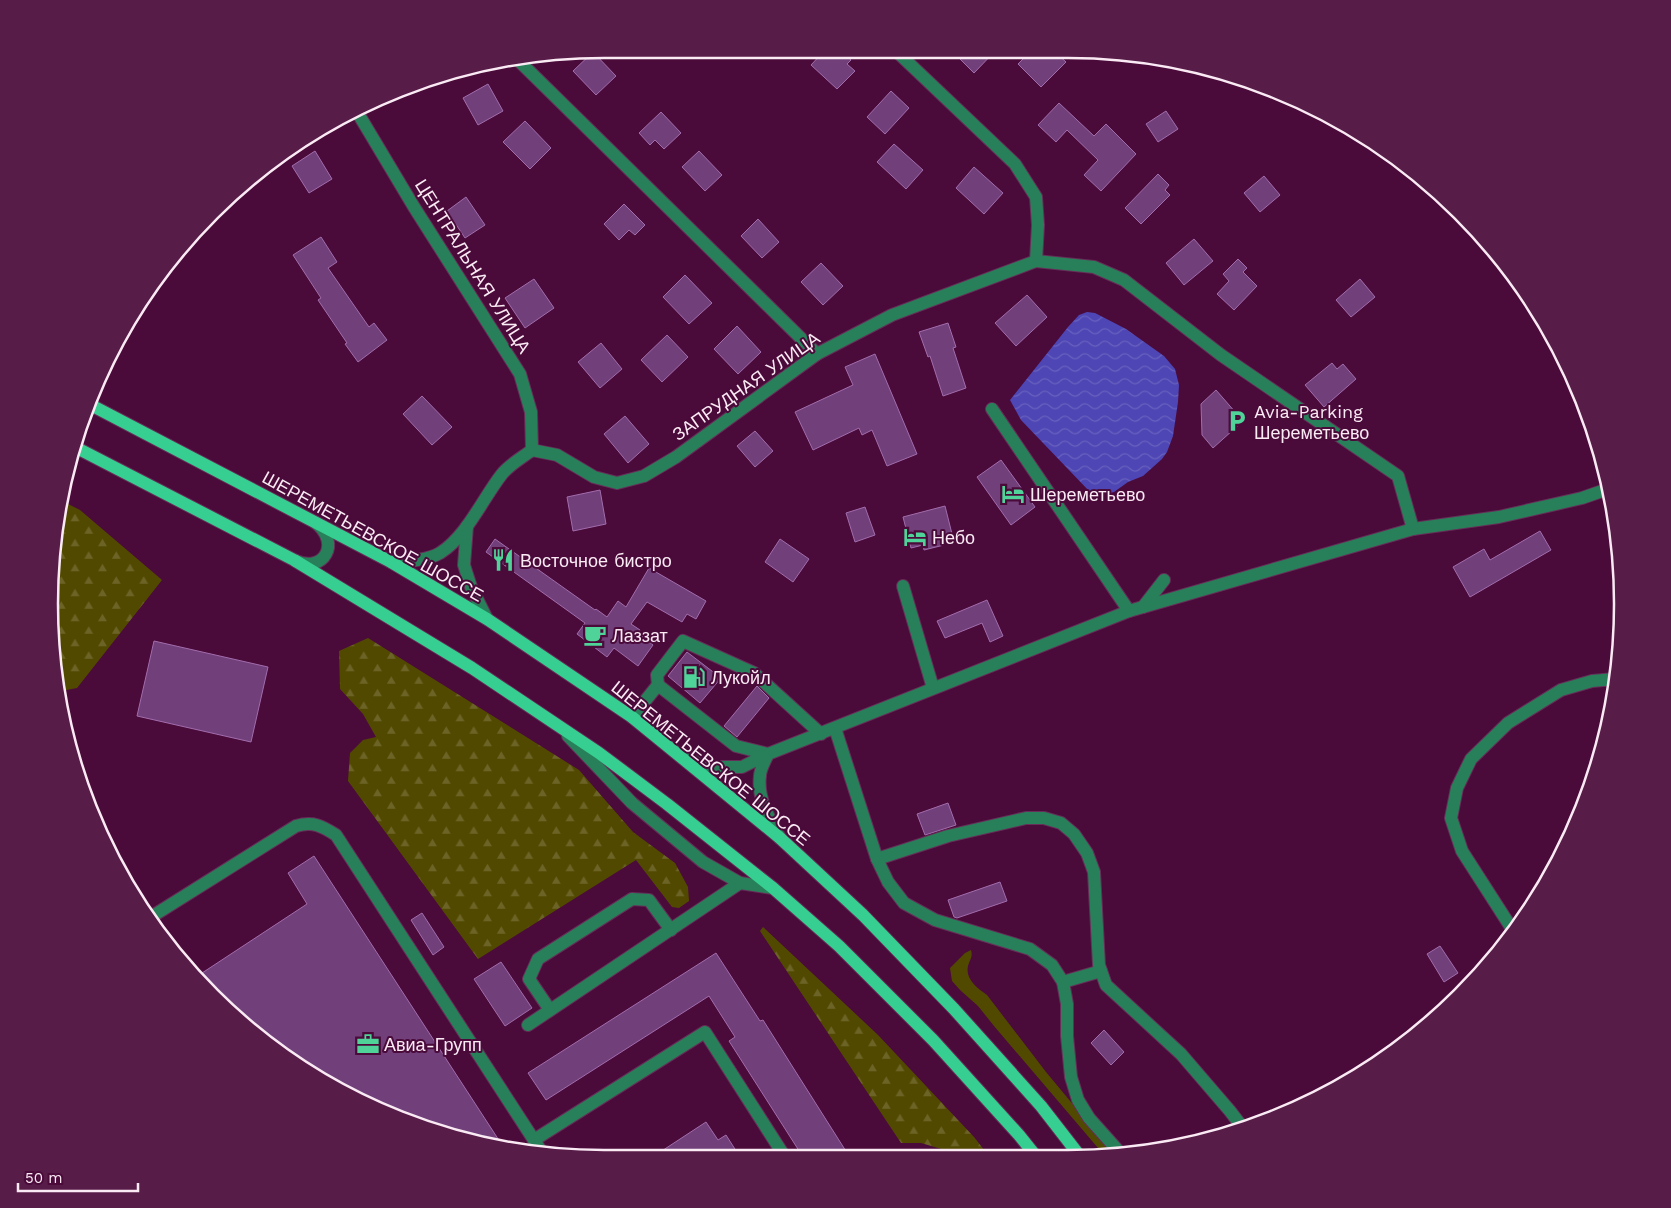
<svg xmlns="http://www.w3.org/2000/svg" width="1671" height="1208" font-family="'Work Sans',sans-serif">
  <defs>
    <pattern id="forest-firs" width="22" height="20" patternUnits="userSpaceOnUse" patternTransform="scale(1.25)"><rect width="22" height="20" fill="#524901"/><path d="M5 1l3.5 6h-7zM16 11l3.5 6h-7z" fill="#6c6327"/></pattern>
    <pattern id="water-waves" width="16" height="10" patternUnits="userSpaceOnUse" patternTransform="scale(1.25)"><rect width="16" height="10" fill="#4e46b4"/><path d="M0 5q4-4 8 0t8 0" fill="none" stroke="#6861bf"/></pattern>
  </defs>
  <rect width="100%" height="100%" fill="#4a0a3a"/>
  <!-- green -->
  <path fill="#524901" d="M971,950C973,957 970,959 968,966C965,979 977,988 987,995L1046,1072L1115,1155H1104L994,1026L978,1006L960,990L952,981L950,968L965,953Z"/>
  <!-- forest -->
  <g fill="url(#forest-firs)">
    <polygon points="60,500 80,510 162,580 77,688 61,691 58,695 54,677 54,531"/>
    <polygon points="368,638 579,770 633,832 675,863 688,887 689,901 679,908 672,907 636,860 478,959 348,781 350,753 363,740 376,737 363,714 340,689 339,651"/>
    <polygon points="763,927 878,1035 974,1137 988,1155 957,1156 955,1153 921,1143 901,1143 760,931"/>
  </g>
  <!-- water -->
  <polygon fill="url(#water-waves)" points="1087,312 1095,313 1126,329 1164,356 1175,369 1179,385 1178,402 1173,436 1167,452 1162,459 1143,476 1128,482 1114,492 1106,494 1090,492 1021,420 1010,400 1068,327 1079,315"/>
  <!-- building -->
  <g fill="#71407b" stroke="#a26dac">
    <polygon points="835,49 839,49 851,60 847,64 855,71 837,89 811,65 824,51 829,56"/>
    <polygon points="963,49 997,49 974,73 956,55"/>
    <polygon points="1033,49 1052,49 1066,62 1041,87 1018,64"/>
    <polygon points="593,52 616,76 596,95 573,71"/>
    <polygon points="488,84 503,111 478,125 463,98"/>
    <polygon points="891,91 909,108 885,134 867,117"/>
    <polygon points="1059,103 1094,136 1106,124 1136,154 1101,191 1084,175 1098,160 1067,130 1056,142 1038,125"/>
    <polygon points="1166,111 1178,129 1158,142 1146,124"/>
    <polygon points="661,112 681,133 664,149 655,140 650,145 639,133"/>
    <polygon points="525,121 551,148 530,169 503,142"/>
    <polygon points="894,144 923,170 906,189 877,162"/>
    <polygon points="315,151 332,179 309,193 292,166"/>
    <polygon points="699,151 722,175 705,191 682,167"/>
    <polygon points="974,167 1003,193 984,214 956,188"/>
    <polygon points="1158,174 1169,185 1165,190 1170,195 1141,224 1125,208"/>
    <polygon points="1264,176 1280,195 1260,212 1244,193"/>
    <polygon points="466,197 485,225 465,238 447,211"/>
    <polygon points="624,204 645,225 635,235 629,230 619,240 604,224"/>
    <polygon points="758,219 779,242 762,258 741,236"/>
    <polygon points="321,237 337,262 328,268 369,327 374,323 387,340 358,362 345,344 347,343 318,300 321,298 293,255"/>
    <polygon points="1194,239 1213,261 1184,285 1166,263"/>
    <polygon points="1238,259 1247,268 1243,272 1257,286 1234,310 1217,294 1229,281 1223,274"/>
    <polygon points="821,263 843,286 823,305 801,282"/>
    <polygon points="685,275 712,303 689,324 663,297"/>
    <polygon points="534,279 554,308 525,328 505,298"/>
    <polygon points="1360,279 1375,297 1351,317 1336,300"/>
    <polygon points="1027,295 1047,317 1016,346 995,323"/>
    <polygon points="948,323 956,347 953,348 966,388 943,396 930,356 928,357 919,332"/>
    <polygon points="737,326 761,352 738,374 714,349"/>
    <polygon points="667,335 688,357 662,382 641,360"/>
    <polygon points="601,343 622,369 600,388 578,362"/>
    <polygon points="875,354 917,454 887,466 872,430 862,435 859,428 813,450 795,412 853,385 845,367"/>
    <polygon points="1332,363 1337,369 1343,364 1356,379 1324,407 1305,385"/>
    <polygon points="1216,390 1243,421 1213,448 1202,435 1201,404"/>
    <polygon points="422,396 452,427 432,445 403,414"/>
    <polygon points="625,416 649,444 628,463 604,434"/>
    <polygon points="755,431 773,451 755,467 737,446"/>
    <polygon points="1001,460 1035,507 1011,525 977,477"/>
    <polygon points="600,490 606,524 573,531 567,497"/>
    <polygon points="945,506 953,538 943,540 944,545 924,550 923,545 911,548 903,517"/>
    <polygon points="865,507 875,535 855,542 846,513"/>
    <polygon points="1540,531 1551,550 1470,597 1453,567 1484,549 1490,560"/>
    <polygon points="495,539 595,610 596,609 607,617 618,601 626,607 649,568 706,601 696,619 687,614 682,622 647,602 631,624 640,630 638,633 653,645 638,666 614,648 607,657 577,634 585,623 486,552"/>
    <polygon points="780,539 809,559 793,582 765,562"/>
    <polygon points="987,600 1003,636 990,642 982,623 945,638 937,621"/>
    <polygon points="154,641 268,667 251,742 137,716"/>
    <polygon points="687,652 721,678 700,703 668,676"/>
    <polygon points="757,686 769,698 737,737 724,726"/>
    <polygon points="948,803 956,825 925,835 917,814"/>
    <polygon points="314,856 504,1148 461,1140 359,1102 266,1045 210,992 199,975 307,904 288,873"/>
    <polygon points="1000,882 1007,901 957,918 954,917 948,900"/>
    <polygon points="422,913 444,947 433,955 411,920"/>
    <polygon points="1440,946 1458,973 1444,982 1427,954"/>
    <polygon points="716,953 760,1021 763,1020 849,1156 803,1157 729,1041 735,1037 709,996 546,1100 528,1073"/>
    <polygon points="501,962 532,1008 505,1026 474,979"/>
    <polygon points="1104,1030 1124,1052 1111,1065 1091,1043"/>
    <polygon points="706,1122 718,1140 726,1135 740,1157 651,1158"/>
  </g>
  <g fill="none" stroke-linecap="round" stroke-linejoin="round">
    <defs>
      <g id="minor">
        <polyline points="894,49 1015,164 1036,197 1038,225 1036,261"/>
        <polyline points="518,60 817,354"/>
        <polyline points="356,110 414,207 520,374 531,412 532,450"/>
        <polyline points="992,409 1129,611"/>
        <polyline points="532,450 557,455 594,477 617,483 644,476 676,457 817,354 892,315 1036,261 1094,267 1124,280 1221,355 1398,476 1413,529"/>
        <polyline points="467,526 464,565 471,587 487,619"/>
        <path d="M296,561C324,573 341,543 316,523"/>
        <path d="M391,562C408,561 426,561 440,553C467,536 483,498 502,474C510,464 523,457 532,450"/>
        <polyline points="903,586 933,688"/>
        <polyline points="1143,607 1164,580"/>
        <polyline points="658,685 657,675 683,641 754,673 821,734"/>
        <polyline points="632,717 658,685 736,746 768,754"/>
        <polyline points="835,728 877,859 948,836 1026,818 1044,818 1061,823 1074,834 1087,853 1094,872 1099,965 1106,985 1181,1054 1230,1111 1243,1128"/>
        <polyline points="568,736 632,803 703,862 740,883 773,888"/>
        <path d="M768,754C765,761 760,769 760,776C757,799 770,820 780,838"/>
        <polyline points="681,757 715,767 742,767 768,754 1129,611 1413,529 1499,517 1582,498 1608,489"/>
        <polyline points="877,859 888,882 904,903 935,920 1030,949 1052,965 1063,982 1067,1004 1067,1036 1071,1077 1078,1100 1089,1118 1122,1155"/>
        <path d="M151,917L296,826C313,821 322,826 336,835L543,1154"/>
        <polyline points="1514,932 1462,851 1451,818 1457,788 1471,759 1508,723 1561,690 1592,681 1615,679"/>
        <polyline points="1063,982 1101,971"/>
        <polyline points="550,1010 529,979 538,959 632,899 649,900 671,930"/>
        <polyline points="528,1025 740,883"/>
        <polyline points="534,1140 705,1032 785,1157"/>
      </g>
      <g id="major">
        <polyline points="89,404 391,562 487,619 632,717 780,838 863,915 954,1009 1041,1106 1079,1155"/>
        <polyline points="73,446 294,560 472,668 599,753 667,804 773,888 839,946 933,1040 1019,1135 1035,1155"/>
      </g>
    </defs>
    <!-- minor casing -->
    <use href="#minor" stroke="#662e58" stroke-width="14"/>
    <!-- major casing -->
    <use href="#major" stroke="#662e58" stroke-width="14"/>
    <!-- minor -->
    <use href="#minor" stroke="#28805a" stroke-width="12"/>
    <!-- major -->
    <use href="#major" stroke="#36cf91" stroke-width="12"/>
  </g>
  <!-- icons -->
  <defs>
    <symbol id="parking-bare" viewBox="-9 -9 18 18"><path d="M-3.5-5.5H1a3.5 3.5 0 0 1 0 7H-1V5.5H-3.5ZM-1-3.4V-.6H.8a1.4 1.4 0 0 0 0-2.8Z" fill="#4fd399" stroke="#4a0a3a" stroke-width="2.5" paint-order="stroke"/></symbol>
    <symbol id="hotel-bare" viewBox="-9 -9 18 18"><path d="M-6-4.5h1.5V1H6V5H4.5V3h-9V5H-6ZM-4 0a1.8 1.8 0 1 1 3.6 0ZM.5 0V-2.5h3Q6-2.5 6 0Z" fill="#4fd399" stroke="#4a0a3a" stroke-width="2.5" paint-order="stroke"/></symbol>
    <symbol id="restaurant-bare" viewBox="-9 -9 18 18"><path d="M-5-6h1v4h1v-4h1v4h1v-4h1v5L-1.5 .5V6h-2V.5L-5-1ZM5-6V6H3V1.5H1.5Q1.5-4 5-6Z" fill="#4fd399" stroke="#4a0a3a" stroke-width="2.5" paint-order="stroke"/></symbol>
    <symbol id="cafe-bare" viewBox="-9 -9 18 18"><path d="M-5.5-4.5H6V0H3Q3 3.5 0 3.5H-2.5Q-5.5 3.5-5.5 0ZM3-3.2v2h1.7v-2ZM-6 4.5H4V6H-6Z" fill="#4fd399" stroke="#4a0a3a" stroke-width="2.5" paint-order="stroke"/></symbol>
    <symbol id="fuel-bare" viewBox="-9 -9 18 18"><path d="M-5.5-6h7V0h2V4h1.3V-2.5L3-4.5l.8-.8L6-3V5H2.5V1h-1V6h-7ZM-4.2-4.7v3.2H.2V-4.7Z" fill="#4fd399" stroke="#4a0a3a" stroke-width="2.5" paint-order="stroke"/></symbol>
    <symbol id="office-bare" viewBox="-9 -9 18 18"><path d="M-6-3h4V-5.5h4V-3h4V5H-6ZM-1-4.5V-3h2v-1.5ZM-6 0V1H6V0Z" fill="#4fd399" stroke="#4a0a3a" stroke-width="2.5" paint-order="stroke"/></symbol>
  </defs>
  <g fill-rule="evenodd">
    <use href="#parking-bare" x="1221" y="405" width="32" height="32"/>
    <use href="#hotel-bare" x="997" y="478" width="32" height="32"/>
    <use href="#hotel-bare" x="899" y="521" width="32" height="32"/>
    <use href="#restaurant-bare" x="487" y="544" width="32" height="32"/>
    <use href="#cafe-bare" x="579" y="619" width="32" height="32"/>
    <use href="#fuel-bare" x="678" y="661" width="32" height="32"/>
    <use href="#office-bare" x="352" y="1028" width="32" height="32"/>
  </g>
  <g text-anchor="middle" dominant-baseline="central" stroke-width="4" stroke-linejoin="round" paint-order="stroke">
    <!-- street labels -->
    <g font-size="18" fill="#faeaf4" stroke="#4a0a3a">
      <text transform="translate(473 266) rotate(58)">ЦЕНТРАЛЬНАЯ УЛИЦА</text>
      <text transform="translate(746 386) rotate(-35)">ЗАПРУДНАЯ УЛИЦА</text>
      <text transform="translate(373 536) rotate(29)">ШЕРЕМЕТЬЕВСКОЕ ШОССЕ</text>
      <text transform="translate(711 763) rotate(39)">ШЕРЕМЕТЬЕВСКОЕ ШОССЕ</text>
    </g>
    <!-- poi labels -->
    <g font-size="18" fill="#faeaf4" stroke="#4a0a3a" text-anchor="start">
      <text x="1254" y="411">Avia-Parking<tspan x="1254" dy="21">Шереметьево</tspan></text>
      <text x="1030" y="494">Шереметьево</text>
      <text x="932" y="537">Небо</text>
      <text x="520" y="560">Восточное бистро</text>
      <text x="612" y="635">Лаззат</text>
      <text x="711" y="677">Лукойл</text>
      <text x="384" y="1044">Авиа-Групп</text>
    </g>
  </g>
  <!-- crop -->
  <path d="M0 0H1671V1208H0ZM604 58H1068A546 546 0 0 1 1614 604V604A546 546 0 0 1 1068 1150H604A546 546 0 0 1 58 604V604A546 546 0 0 1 604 58Z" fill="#581c49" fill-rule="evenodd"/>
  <path fill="none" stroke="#faeaf4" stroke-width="2.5" d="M604 58H1068A546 546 0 0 1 1614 604V604A546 546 0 0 1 1068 1150H604A546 546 0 0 1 58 604V604A546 546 0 0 1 604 58Z"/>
  <!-- scale -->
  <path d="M18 1183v8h120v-8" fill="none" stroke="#faeaf4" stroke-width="2.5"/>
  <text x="25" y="1183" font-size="15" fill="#faeaf4" stroke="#4a0a3a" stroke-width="4" paint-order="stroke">50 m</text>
</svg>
